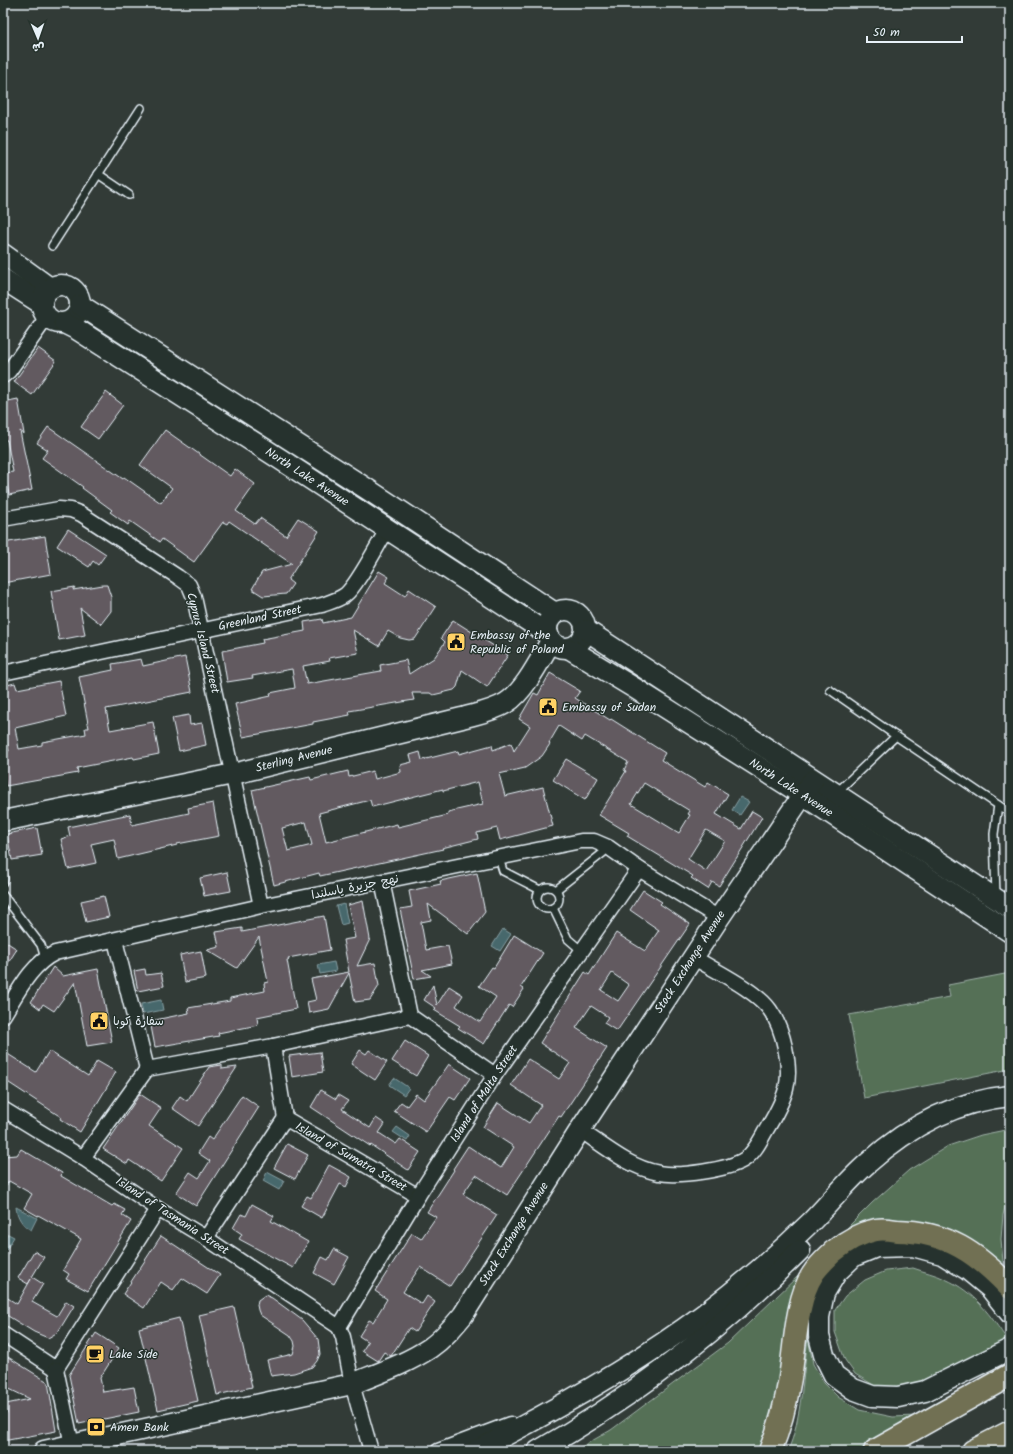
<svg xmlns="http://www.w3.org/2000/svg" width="1013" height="1454" font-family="Kalam,'Playpen Sans Arabic',sans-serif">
  <rect width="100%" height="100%" fill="#323b37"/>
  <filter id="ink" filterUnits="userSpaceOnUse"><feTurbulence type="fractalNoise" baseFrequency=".025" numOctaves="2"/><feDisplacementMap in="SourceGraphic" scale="8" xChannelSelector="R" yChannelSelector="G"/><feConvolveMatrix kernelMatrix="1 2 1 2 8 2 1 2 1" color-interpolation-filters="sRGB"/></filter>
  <g filter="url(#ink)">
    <!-- green -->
    <g fill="#547056" stroke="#9eb0a7">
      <polygon points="1010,973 1010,1069 864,1098 849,1015 950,997 948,985"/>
      <polygon points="1010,1129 1010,1188 1003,1215 1001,1239 1003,1262 1010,1284 987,1260 832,1249 764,1451 574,1451 611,1430 728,1343 821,1254 872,1203 909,1170 948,1146 981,1135"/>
      <path d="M913,1268C924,1272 935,1274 945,1279C975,1292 990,1315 1008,1341L969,1363L909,1387H877L855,1374L845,1360L835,1332V1310L845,1296L865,1280L886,1271Z"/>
      <path d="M808,1338L813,1364L824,1383L838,1397L859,1410L893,1417L916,1416L857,1451H788C802,1418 803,1373 808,1338Z"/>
    </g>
    <!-- water -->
    <g fill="#46686c" stroke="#879fa4">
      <polygon points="740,797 749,802 740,815 732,810"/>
      <polygon points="344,904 348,923 341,925 336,906"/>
      <polygon points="503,929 511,934 500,951 492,946"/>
      <polygon points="334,962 336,971 320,974 318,965"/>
      <polygon points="161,1000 163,1010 143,1014 141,1004"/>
      <polygon points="394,1078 409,1088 404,1095 389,1085"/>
      <polygon points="397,1127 410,1136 407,1141 393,1132"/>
      <polygon points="267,1172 284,1181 279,1190 263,1181"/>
      <path d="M16,1207L37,1218L31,1230C22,1225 17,1217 16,1207Z"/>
      <polygon points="8,1234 14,1237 6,1250 3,1249 3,1241"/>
    </g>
    <!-- building -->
    <g fill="#625a61" stroke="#e8f1f8" fill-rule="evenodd">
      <polygon points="38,348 56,361 32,395 14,382"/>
      <polygon points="106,392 123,405 98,439 81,427"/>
      <polygon points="18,399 24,434 20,431 32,490 9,495 5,473 13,472 7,440 3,440 3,402"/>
      <polygon points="48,427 123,479 124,477 161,503 172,488 140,465 165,430 230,476 235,469 255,484 236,511 255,524 260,518 286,536 298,518 319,531 288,580 293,584 286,594 263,596 252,589 262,572 292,564 229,521 227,524 223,522 194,562 162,539 160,542 130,521 128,525 110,512 112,510 82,488 83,487 42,458 48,450 37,443"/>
      <polygon points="68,529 106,554 98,565 93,561 89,567 57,546"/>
      <polygon points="45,536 51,574 3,583 3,543"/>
      <polygon points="379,571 389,577 385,583 405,596 409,589 436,607 415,639 409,640 400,638 388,631 379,646 353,630 358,653 329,658 330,661 303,666 307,684 381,671 380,665 406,660 409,674 434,658 445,642 441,638 453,620 508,655 487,687 462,670 457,687 454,690 433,695 430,693 412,693 414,700 349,711 350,715 313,722 313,724 243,737 235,704 271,696 270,693 295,688 292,669 252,676 253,678 227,682 222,651 263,643 262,639 305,631 304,622 322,619 323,623 351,617"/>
      <polygon points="103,585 107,585 111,597 111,611 101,624 80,608 85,635 59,640 51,591 75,587 73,590"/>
      <polygon points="185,657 192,692 106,709 110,730 153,722 159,754 134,759 133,757 77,768 78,773 6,786 3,771 3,752 9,751 4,730 3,730 3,686 15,683 17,689 59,681 66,716 15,728 19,749 42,745 42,742 86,734 85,728 89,728 79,677 113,670 112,664 141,659 143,666"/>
      <path d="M550,673L580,691L575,698L610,720L611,719L665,753L661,760L705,787L708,782L728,794L716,814L741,829L752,811L762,817L719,886L712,882L708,889L691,878L693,876L627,836L629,833L599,815L626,771L624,770L628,762L585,736L582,741L559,726L549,743L550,744L542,756L525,768L499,774L505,796L543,787L553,826L500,840L497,828L477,833L478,839L442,848L443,849L320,876L319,873L274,885L252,790L310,777L311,780L348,771L349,777L373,771L375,779L401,772L400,765L412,762L410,755L420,752L422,760L458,751L459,754L492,745L493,750L511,743L514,751L530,726L519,719L534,693L538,695ZM478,782L483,804L448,812V815L398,827L397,824L326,842L319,813L370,800L372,807L443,789V791ZM644,783L690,811L688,814L690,815L679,833L631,804ZM306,822L312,845L288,851L282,828ZM706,830L725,841L706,871L688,859Z"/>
      <polygon points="189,715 190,725 202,723 206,745 179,751 172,718"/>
      <polygon points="566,759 598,778 585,800 553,780"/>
      <polygon points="213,803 219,836 177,844 177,845 118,859 114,839 91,844 96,863 68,869 61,839 70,836 68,827 130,814 132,825 189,813 188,808"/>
      <polygon points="37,828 42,855 12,860 7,834"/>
      <polygon points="227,872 231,891 204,896 200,878"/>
      <polygon points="477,873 485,912 468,934 428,904 431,920 421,922 426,950 448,946 452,964 422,970 431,976 414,979 400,909 412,907 409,891 441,884 440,881"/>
      <path d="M643,890L662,902L660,904L690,924L617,1031L604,1023L608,1017L591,1006L576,1028L607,1048L561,1117L559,1116L507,1195L476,1175L463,1194L497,1215L450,1286L420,1267L403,1292L422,1304L427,1296L435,1302L415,1332L409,1328L391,1356L384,1352L378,1361L362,1351L368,1342L359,1336L369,1320L373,1322L387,1299L375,1291L412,1233L421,1239L436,1217L427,1212L454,1170L453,1169L468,1146L501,1168L514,1147L483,1127L498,1103L529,1123L541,1105L511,1085L528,1059L559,1079L570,1063L540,1043L585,972L589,975L616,933L645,951L659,930L630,910ZM612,973L629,985L618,1001L601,990Z"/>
      <polygon points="104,896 109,917 86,922 81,901"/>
      <polygon points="363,901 370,939 357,966 375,963 379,986 370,1000 355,1002 349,973 329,1009 309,1013 307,1002 316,1000 311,979 349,972 343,940 355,938 348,905"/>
      <polygon points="324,916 330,950 288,958 289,960 287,960 296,1009 257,1017 258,1025 218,1033 219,1036 155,1047 150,1021 189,1013 188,1008 230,1001 230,998 265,991 264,983 268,982 259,937 237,968 207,950 219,947 216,932 242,928 242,932"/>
      <polygon points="514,935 543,953 521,987 524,989 512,1007 509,1005 484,1044 458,1028 460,1026 434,1010 436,1008 424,1000 433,985 437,1005 449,986 463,995 456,1006 480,1022 496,997 479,986 492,967 494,968"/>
      <polygon points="3,940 17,949 3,971"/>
      <polygon points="201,951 206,978 185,982 180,955"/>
      <polygon points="53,967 63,976 98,969 112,1042 87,1046 75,982 54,1011 43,1004 40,1009 31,1002"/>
      <polygon points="145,969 146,975 161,973 164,986 138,991 134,971"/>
      <polygon points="405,1041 428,1056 416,1076 392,1061"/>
      <polygon points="360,1050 366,1054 369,1050 387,1062 375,1080 351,1064"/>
      <polygon points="3,1051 36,1072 49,1051 88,1076 97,1061 116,1072 80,1132 60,1119 61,1117 3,1079"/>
      <polygon points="320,1052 323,1072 292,1077 289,1056"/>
      <polygon points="449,1064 470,1078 455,1100 450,1097 426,1132 394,1111 401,1102 407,1106 416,1094 424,1100"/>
      <polygon points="222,1065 222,1069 237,1067 198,1126 172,1108 180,1096 187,1101 209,1067"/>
      <polygon points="321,1090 336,1099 338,1095 348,1101 342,1109 370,1128 376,1118 385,1124 379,1133 396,1144 400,1139 420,1152 408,1170 371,1145 370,1146 311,1107"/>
      <polygon points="140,1094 161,1108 149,1126 183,1148 161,1181 129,1160 127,1164 103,1149"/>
      <polygon points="242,1095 259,1107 196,1206 176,1193 190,1172 199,1178 210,1161 198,1153 208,1137 212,1140"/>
      <polygon points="287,1144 308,1155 295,1179 274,1168"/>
      <polygon points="21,1149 62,1173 61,1176 112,1206 114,1204 125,1210 122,1215 131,1221 88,1291 66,1279 69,1274 63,1270 81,1239 38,1215 38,1216 24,1208 32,1194 9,1181 3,1191 3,1156 17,1155"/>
      <polygon points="329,1165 351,1177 346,1187 340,1184 322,1218 301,1206 307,1196 311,1198"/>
      <polygon points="252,1204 274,1216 271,1221 308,1242 293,1268 239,1239 242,1234 233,1228 241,1214 246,1216"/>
      <polygon points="161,1236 220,1275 207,1294 182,1278 173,1290 161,1282 144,1308 123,1294"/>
      <polygon points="334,1249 349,1257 334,1284 314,1273 322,1257 328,1260"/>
      <polygon points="34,1251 44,1257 32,1277 43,1284 32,1302 57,1316 66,1301 74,1306 58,1332 48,1338 34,1332 3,1313 3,1295 17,1304 31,1279 28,1284 18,1278"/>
      <polygon points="265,1295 272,1298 302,1320 318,1339 320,1354 317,1361 312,1367 294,1373 271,1376 267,1360 293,1354 295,1346 294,1341 290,1335 260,1315 258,1310 257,1305 258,1300"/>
      <polygon points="234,1307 252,1387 217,1395 199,1315"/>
      <polygon points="179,1318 198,1401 158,1410 139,1328"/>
      <polygon points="96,1333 119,1348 100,1378 103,1392 134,1387 139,1412 79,1424 69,1375"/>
      <polygon points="3,1354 48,1382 56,1431 3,1441 3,1414 7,1413 6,1404 30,1399 3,1386"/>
    </g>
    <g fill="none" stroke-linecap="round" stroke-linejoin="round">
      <defs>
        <g id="lane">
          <polyline points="98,174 129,195"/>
          <polyline points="52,246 141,108"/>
          <polyline points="830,690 896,736"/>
          <polyline points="836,793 896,736 998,805 994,834 996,896"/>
          <polyline points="998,805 1010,813"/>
          <polyline points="499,858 503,871 540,890"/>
          <polyline points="3,872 4,879 3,882"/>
          <circle cx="548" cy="898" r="11"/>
          <polyline points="556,890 603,853 608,847"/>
          <polyline points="3,895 41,945 45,958"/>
          <polyline points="553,908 568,939 582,951"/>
        </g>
        <g id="street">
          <polyline points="3,376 9,371 47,317"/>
          <polyline points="3,519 59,509 71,510 81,514 178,577 189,585 194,597 261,906"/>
          <path d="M3,673L322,605C330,602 338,600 345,595C357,586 378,544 387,530"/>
          <polyline points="382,881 410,1016"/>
          <polyline points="115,940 147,1069"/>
          <path d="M3,1016C17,994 30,965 55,953L261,906L581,841H594L608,847L639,869L719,918"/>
          <polyline points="273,1046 285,1118"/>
          <polyline points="3,1109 83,1158 158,1209 206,1238 339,1327"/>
          <path d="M580,1130C604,1146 630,1168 659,1173C678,1177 729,1170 745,1159C754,1153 760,1141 765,1132C773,1119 782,1104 786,1089C792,1067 783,1028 770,1010C756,990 715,971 693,957"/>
          <polyline points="83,1158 147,1069 273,1046 410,1016 495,1075"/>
          <polyline points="206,1238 285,1118 418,1196"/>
          <polyline points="339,1327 418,1196 495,1075 639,869"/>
          <polyline points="339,1327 343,1337 352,1384 371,1451"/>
          <polyline points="3,1334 56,1369"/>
          <polyline points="56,1369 158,1209"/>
          <polyline points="56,1369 72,1445"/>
          <polyline points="438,1451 510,1424"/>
        </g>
        <g id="secondary">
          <polyline points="3,254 50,288"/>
          <polyline points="3,279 42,304"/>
          <circle cx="61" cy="304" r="19"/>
          <polyline points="80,305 367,489 555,613"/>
          <polyline points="64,323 78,330 280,459 548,634"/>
          <circle cx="566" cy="629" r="19"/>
          <path d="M586,630C727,724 869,814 1010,908"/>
          <polyline points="570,649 636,689 803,795 1010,932"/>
          <path d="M3,821L233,774L462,718C476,714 493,711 506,703C524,692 540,660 551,641"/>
          <polyline points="1010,1313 990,1288 968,1270 942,1254 913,1246 876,1247 854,1256 836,1273 824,1293 819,1317 819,1336 824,1355 834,1375 853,1389 872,1396 898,1397 925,1391 1010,1349"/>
          <path d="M44,1451L352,1384C379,1373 406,1364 430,1348C443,1339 453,1327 463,1315L580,1130L719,918L813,780"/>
          <path d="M475,1451C554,1411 633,1367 704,1314C742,1285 777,1255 811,1222C830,1203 847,1181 868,1163C908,1127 956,1101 1010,1096"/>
          <path d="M538,1451C634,1397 722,1328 800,1250"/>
        </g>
        <g id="highway">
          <path d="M770,1451C780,1427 786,1403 790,1378C795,1348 796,1299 813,1274C818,1266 826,1259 833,1252C845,1242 861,1233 876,1230C883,1229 891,1230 897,1231C947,1232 977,1253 1010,1288"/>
          <polyline points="875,1451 1010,1375"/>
          <polyline points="973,1451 1010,1432"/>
        </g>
      </defs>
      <!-- lane casing -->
      <use href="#lane" stroke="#e8f1f8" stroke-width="10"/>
      <!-- street casing -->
      <use href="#street" stroke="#e8f1f8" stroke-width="17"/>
      <!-- secondary casing -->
      <use href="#secondary" stroke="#e8f1f8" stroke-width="23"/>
      <!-- highway casing -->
      <use href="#highway" stroke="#e8f1f8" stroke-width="25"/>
      <!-- lane -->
      <use href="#lane" stroke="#26332d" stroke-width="7"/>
      <!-- street -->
      <use href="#street" stroke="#26332d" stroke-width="14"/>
      <!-- secondary -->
      <use href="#secondary" stroke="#26332d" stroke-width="20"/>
      <!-- highway -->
      <use href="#highway" stroke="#716f52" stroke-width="22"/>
    </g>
  </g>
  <!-- icons -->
  <defs>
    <symbol id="civic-square" viewBox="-11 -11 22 22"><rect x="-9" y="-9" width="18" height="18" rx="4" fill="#ffd166" stroke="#26332d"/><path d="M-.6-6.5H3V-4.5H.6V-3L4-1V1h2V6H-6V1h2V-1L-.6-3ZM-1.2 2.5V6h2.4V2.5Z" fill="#111"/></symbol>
    <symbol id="cafe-square" viewBox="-11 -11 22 22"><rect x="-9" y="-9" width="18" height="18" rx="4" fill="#ffd166" stroke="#26332d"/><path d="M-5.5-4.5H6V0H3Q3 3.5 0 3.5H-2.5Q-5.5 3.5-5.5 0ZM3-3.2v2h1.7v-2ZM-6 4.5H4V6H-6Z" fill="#111"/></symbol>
    <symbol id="bank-square" viewBox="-11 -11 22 22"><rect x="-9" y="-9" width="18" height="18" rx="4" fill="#ffd166" stroke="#26332d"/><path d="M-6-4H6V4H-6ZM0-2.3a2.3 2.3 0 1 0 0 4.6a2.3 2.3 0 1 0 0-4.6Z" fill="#111"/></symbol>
  </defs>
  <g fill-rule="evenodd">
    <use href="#civic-square" x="445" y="631" width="22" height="22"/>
    <use href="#civic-square" x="537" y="696" width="22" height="22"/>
    <use href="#civic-square" x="88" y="1010" width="22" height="22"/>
    <use href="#cafe-square" x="84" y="1343" width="22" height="22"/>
    <use href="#bank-square" x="85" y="1416" width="22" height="22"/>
  </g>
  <g text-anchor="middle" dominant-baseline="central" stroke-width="3" stroke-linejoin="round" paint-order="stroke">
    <!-- street labels -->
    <g font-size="12" fill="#e8f1f8" stroke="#26332d">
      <text transform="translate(307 477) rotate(33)">North Lake Avenue</text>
      <text transform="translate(260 618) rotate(-12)">Greenland Street</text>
      <text transform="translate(203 643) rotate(76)">Cyprus Island Street</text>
      <text transform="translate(294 759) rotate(-14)">Sterling Avenue</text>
      <text transform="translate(791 788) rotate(33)">North Lake Avenue</text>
      <text transform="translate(355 887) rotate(-11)">نهج جزيرة ياسلندا</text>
      <text transform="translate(690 962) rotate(-57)">Stock Exchange Avenue</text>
      <text transform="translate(484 1094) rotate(-57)">Island of Malta Street</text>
      <text transform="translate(351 1157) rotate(30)">Island of Sumatra Street</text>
      <text transform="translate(172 1216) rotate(33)">Island of Tasmania Street</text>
      <text transform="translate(514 1234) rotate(-58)">Stock Exchange Avenue</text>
    </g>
    <!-- poi labels -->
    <g font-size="12" fill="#e8f1f8" stroke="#26332d" text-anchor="start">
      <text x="470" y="635">Embassy of the<tspan x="470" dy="14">Republic of Poland</tspan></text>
      <text x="562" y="707">Embassy of Sudan</text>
      <text x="113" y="1021">سفارة كوبا</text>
      <text x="109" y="1354">Lake Side</text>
      <text x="110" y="1427">Amen Bank</text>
    </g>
  </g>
  <!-- margin -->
  <rect width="1013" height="1454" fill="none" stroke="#26332d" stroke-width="16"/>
  <rect x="8" y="8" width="997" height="1438" fill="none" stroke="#e8f1f8" stroke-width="1.5" filter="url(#ink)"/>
  <!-- north arrow -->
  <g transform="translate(38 38) rotate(178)" stroke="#26332d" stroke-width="3" paint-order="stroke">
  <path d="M0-3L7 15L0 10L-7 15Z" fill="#e8f1f8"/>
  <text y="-6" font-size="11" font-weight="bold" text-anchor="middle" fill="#e8f1f8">ش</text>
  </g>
  <!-- scale -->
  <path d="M867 36v6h95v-6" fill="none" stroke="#e8f1f8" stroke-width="2"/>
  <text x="873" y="36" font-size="12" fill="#e8f1f8" stroke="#26332d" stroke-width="3" paint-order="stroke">50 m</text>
</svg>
